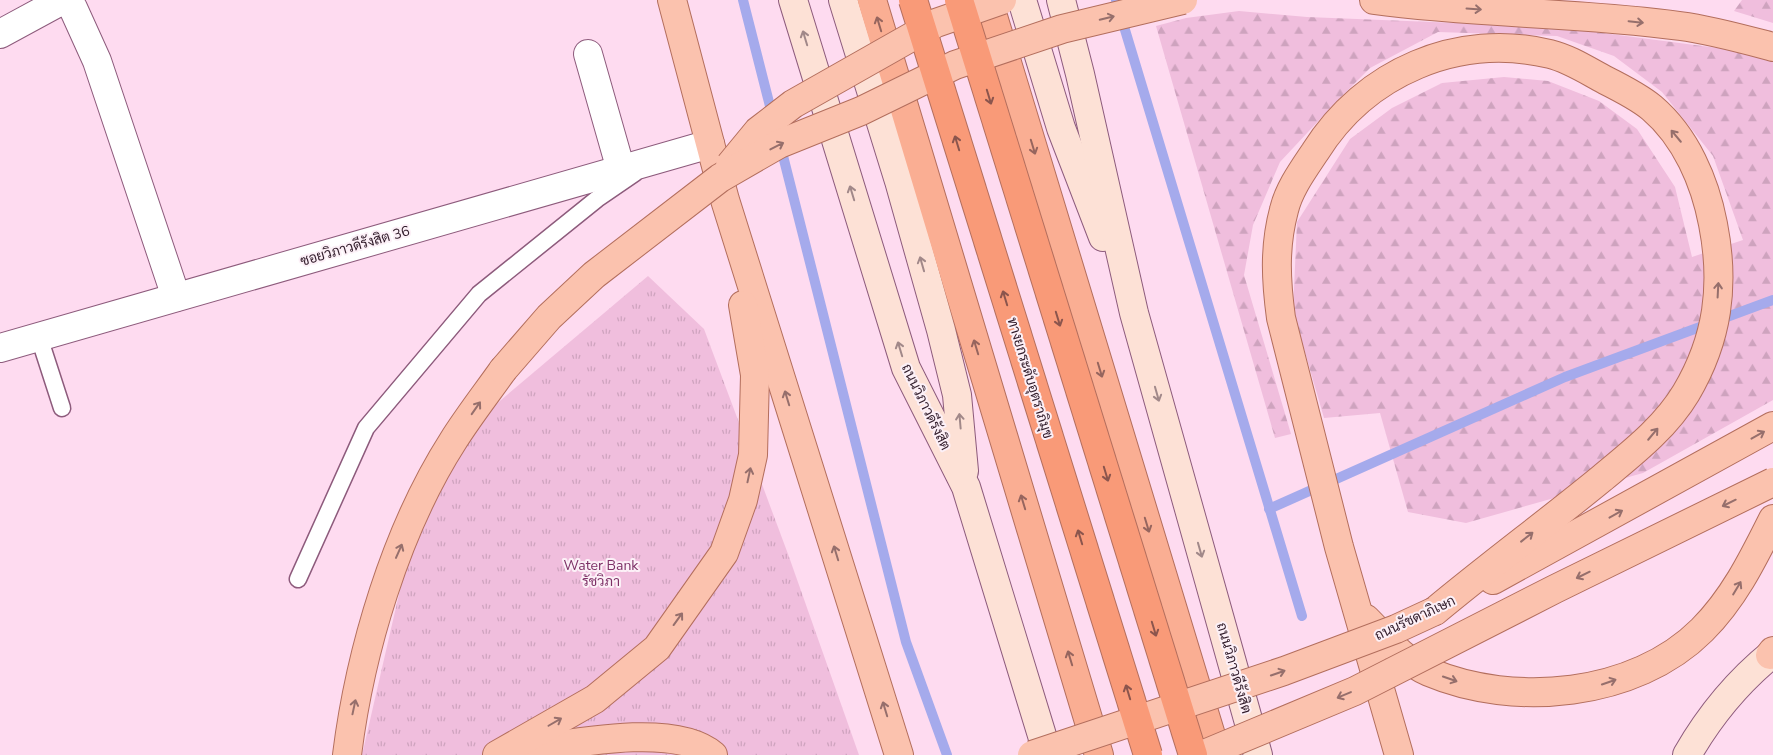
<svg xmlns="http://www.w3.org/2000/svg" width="1773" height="755" font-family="'Nunito Sans',Sarabun,sans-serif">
  <defs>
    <pattern id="forest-firs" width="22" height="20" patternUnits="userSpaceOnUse" patternTransform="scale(1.25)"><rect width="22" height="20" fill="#f0bedd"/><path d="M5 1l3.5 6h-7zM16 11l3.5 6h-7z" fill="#cea3be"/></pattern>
    <pattern id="park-tufts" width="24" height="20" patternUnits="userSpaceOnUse" patternTransform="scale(1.25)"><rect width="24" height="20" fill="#f0bedd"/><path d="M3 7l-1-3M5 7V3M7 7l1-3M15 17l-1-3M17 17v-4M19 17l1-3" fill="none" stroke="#cea3be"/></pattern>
  </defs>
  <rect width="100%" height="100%" fill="#fedbf0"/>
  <!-- forest -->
  <g fill="url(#forest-firs)">
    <polygon points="1742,0 1773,0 1773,23 1734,11"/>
    <polygon points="1239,11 1307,17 1557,27 1756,53 1773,58 1773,400 1643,473 1466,523 1408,512 1380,413 1324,418 1293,311 1297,222 1350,139 1392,108 1442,83 1504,77 1548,81 1599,101 1637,129 1675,187 1692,257 1743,240 1713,156 1662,92 1614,56 1557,36 1438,32 1370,68 1337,101 1280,162 1253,225 1244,275 1291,434 1275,438 1156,26 1186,18"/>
  </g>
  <!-- park -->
  <polygon fill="url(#park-tufts)" points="648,276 704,329 788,554 859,755 362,755 411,542 482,416"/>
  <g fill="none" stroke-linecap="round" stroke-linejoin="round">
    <!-- stream -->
    <g stroke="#a5aaec" stroke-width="10">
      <polyline points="743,0 773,118"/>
      <polyline points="1116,0 1302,616"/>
      <polyline points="780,144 906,642 947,755"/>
      <polyline points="1269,509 1565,377 1773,300"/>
    </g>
    <defs>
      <g id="service">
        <polyline points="39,337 62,408"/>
        <polyline points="298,579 366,428 479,294 597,199 635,173"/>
      </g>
      <g id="minor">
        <polyline points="0,34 59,2 66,2 73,8 97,61 176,297"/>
        <polyline points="588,54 621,170"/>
        <polyline points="0,348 710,144"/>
      </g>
      <g id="secondary">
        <polyline points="793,0 906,368 966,487 1048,755"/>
        <polyline points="843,0 899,181 941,330 957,395 964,471"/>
        <polyline points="1022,0 1061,128 1103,237"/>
        <polyline points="1061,0 1080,74 1134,313 1258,755"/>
        <path d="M1687,755C1710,715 1737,682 1773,653"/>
      </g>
      <g id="primary">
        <polyline points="672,0 725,200 899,755"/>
        <path d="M1374,0C1475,14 1579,12 1680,26C1711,30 1743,39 1773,47"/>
        <polyline points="1493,580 1773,426"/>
        <path d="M1366,619C1385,638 1404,661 1429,672C1514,708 1635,697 1702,630C1734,598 1753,559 1773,519"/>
        <polyline points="1770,655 1773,651"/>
        <path d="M510,753C560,746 673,720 713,755"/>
        <path d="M347,755C360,651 396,530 453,441C468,417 486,394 503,370"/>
        <polyline points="497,755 595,699 657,648 724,553 743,500 753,455 755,375 743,305"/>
        <path d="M1399,755L1339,547L1281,318C1276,281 1274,247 1284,210C1289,189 1303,170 1315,152C1365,72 1458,32 1550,54C1570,59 1588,71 1605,80C1621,88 1639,97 1652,108C1686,137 1705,182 1713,224C1725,285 1718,339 1686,393C1665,428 1631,454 1601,479C1546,524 1489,566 1435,611"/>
      </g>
      <g id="trunk">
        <polyline points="872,0 1099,755"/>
        <polyline points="988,0 1217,755"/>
      </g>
    </defs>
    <!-- service casing -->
    <use href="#service" stroke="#8d5b7c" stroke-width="19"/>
    <!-- minor casing -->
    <use href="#minor" stroke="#8d5b7c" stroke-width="30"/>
    <!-- secondary casing -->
    <use href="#secondary" stroke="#8d5b7c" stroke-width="30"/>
    <!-- primary casing -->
    <use href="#primary" stroke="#b36e5d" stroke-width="30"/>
    <!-- trunk casing -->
    <use href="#trunk" stroke="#b36e5d" stroke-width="30"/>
    <!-- service -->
    <use href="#service" stroke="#fff" stroke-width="16"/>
    <!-- minor -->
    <use href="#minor" stroke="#fff" stroke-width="28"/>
    <!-- secondary -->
    <use href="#secondary" stroke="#fde1d6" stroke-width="28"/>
    <!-- primary -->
    <use href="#primary" stroke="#fbc2ae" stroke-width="28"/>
    <!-- trunk -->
    <use href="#trunk" stroke="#faae93" stroke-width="28"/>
    <defs>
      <g id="primary-bridge">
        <polyline points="730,165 758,131 793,104 936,23 1002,0"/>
        <polyline points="503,370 549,317 594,275 720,178 779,144 861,111 955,65 1062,29 1183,0"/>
        <polyline points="1032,755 1284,671 1396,629 1435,611"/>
        <polyline points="1202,755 1355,691 1555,589 1773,482"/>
      </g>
      <g id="motorway-bridge">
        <polyline points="913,0 1148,755"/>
        <polyline points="959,0 1193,755"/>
      </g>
    </defs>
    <!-- primary-bridge casing -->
    <use href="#primary-bridge" stroke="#b36e5d" stroke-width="30" stroke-linecap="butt"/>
    <!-- motorway-bridge casing -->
    <use href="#motorway-bridge" stroke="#b36e5d" stroke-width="30" stroke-linecap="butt"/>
    <!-- primary-bridge -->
    <use href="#primary-bridge" stroke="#fbc2ae" stroke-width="28"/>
    <!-- motorway-bridge -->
    <use href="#motorway-bridge" stroke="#f99a78" stroke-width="28"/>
  </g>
  <!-- one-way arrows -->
  <defs><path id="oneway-shaft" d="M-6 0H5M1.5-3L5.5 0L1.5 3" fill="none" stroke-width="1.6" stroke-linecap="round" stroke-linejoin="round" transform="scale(1.25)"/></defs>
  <g stroke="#966f6c">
    <use href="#oneway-shaft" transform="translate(1474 9) rotate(4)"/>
    <use href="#oneway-shaft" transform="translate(1107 18) rotate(-14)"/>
    <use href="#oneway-shaft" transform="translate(1636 22) rotate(6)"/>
    <use href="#oneway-shaft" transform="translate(1676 136) rotate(-130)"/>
    <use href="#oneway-shaft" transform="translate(777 146) rotate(-27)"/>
    <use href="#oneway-shaft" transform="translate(1718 290) rotate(-87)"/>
    <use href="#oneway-shaft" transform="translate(787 398) rotate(-107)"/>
    <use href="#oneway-shaft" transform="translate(476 408) rotate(-55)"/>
    <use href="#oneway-shaft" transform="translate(1653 434) rotate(-50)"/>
    <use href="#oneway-shaft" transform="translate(1758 435) rotate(-29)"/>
    <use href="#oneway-shaft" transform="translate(749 475) rotate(-78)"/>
    <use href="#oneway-shaft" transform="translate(1729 503) rotate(154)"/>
    <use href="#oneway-shaft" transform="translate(1616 514) rotate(-29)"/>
    <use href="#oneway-shaft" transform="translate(1527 537) rotate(-38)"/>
    <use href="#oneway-shaft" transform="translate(399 551) rotate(-66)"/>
    <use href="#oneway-shaft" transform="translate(836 553) rotate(-107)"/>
    <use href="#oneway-shaft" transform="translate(1583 575) rotate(154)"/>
    <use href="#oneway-shaft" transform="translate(1737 588) rotate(-59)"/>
    <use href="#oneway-shaft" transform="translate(678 619) rotate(-54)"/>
    <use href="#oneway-shaft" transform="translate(1278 673) rotate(-19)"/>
    <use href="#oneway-shaft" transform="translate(1450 679) rotate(19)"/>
    <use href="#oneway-shaft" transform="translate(1609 682) rotate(-19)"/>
    <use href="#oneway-shaft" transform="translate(1344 695) rotate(157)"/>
    <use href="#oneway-shaft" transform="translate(354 707) rotate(-78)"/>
    <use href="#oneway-shaft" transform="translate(885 709) rotate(-107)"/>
    <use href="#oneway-shaft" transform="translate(555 722) rotate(-30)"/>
  </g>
  <g stroke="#96655e">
    <use href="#oneway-shaft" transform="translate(879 24) rotate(-107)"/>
    <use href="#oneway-shaft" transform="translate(1033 147) rotate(73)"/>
    <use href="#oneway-shaft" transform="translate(976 347) rotate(-107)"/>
    <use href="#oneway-shaft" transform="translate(1100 370) rotate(73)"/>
    <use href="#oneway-shaft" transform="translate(1023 502) rotate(-107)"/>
    <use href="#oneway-shaft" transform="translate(1147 525) rotate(73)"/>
    <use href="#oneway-shaft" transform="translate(1070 658) rotate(-107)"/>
  </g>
  <g stroke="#a18889">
    <use href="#oneway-shaft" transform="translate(805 38) rotate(-107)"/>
    <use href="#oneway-shaft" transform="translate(852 193) rotate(-107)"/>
    <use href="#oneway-shaft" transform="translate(922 264) rotate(-106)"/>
    <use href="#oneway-shaft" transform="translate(900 349) rotate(-107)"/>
    <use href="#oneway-shaft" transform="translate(1157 394) rotate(74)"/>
    <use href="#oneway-shaft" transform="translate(960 421) rotate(-95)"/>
    <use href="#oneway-shaft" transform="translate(1200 550) rotate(74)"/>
  </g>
  <g stroke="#8b554d">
    <use href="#oneway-shaft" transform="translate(989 97) rotate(73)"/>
    <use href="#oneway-shaft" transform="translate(957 143) rotate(-107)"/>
    <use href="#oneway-shaft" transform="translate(1005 298) rotate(-107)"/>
    <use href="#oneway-shaft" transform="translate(1058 319) rotate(73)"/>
    <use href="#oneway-shaft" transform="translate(1106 474) rotate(73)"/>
    <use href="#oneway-shaft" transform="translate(1080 537) rotate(-107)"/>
    <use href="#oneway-shaft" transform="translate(1154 629) rotate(73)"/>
    <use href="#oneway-shaft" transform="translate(1128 692) rotate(-107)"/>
  </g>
  <g text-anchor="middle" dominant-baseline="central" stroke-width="4" stroke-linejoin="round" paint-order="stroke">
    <!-- street labels -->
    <g font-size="14" fill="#311c2a" stroke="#fcf0f7">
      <text transform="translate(355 246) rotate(-16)">ซอยวิภาวดีรังสิต 36</text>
      <text transform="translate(1030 378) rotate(73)">ทางยกระดับอุตราภิมุข</text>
      <text transform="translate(926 407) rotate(64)">ถนนวิภาวดีรังสิต</text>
      <text transform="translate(1415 618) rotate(-25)">ถนนรัชดาภิเษก</text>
      <text transform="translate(1234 668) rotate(74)">ถนนวิภาวดีรังสิต</text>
    </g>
    <!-- park labels -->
    <g font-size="14" fill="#7d3066" stroke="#fcf0f7">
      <text x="601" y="565">Water Bank<tspan x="601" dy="16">รัชวิภา</tspan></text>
    </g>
  </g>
</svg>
